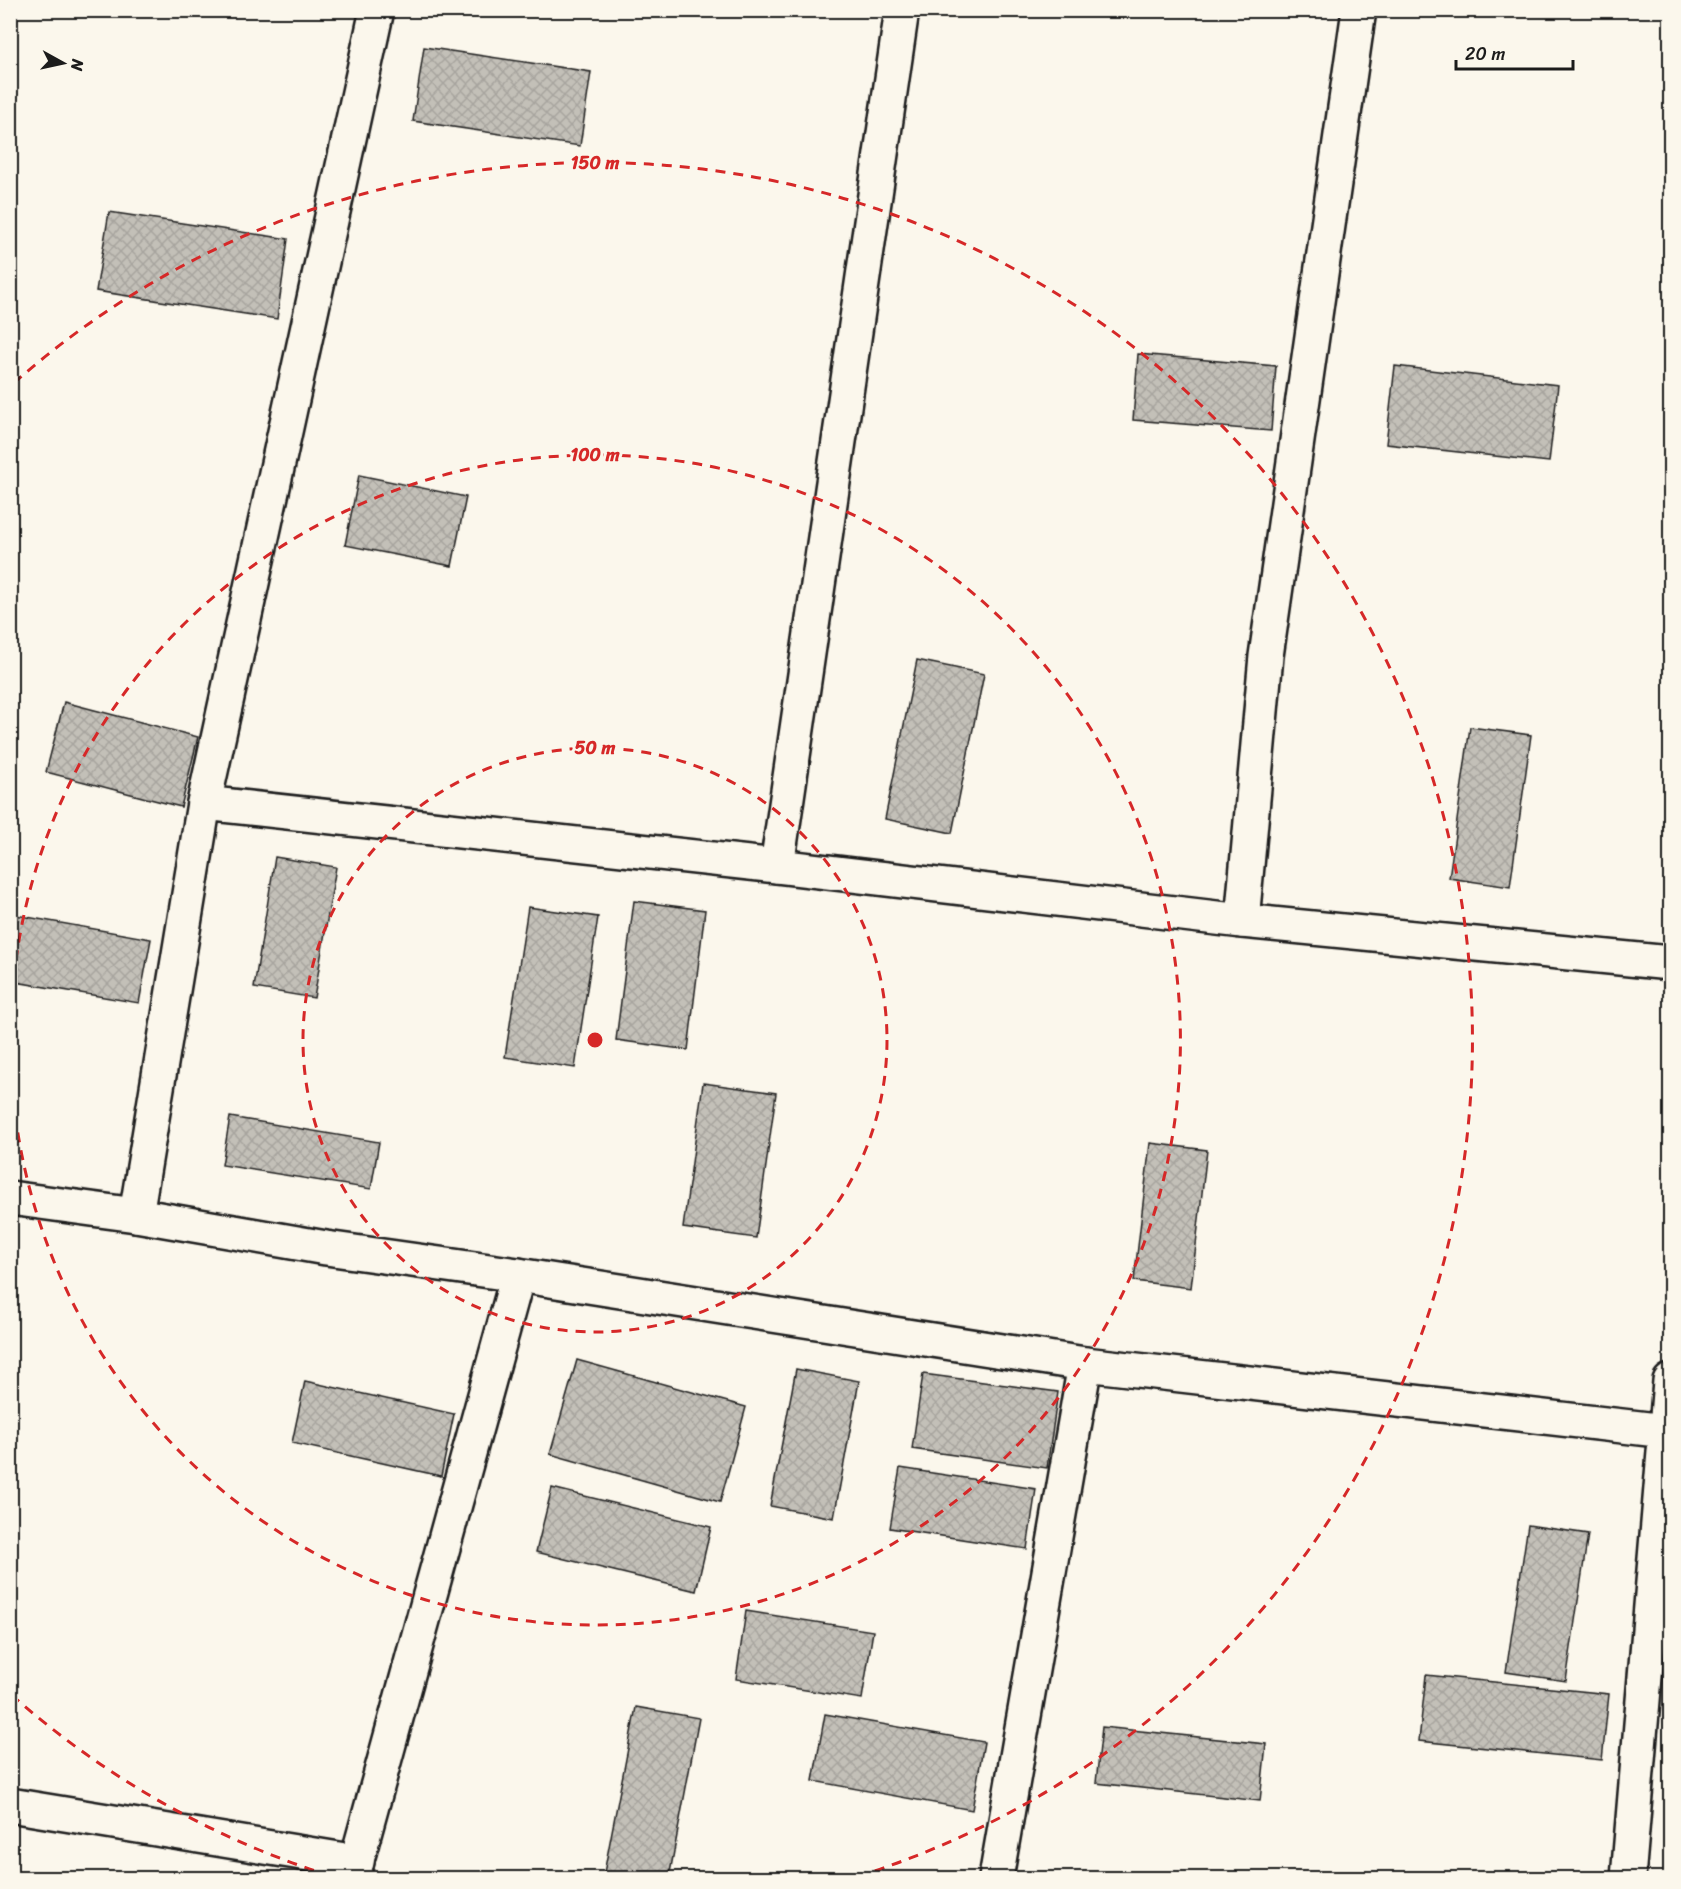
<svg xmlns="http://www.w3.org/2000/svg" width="1681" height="1889" font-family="Sriracha,sans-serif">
  <defs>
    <pattern id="building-cross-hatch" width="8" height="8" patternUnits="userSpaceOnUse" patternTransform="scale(1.5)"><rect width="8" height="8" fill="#c3c0b8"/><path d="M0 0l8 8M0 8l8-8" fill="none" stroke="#a7a49e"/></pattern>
  </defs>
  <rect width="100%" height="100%" fill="#fbf7ec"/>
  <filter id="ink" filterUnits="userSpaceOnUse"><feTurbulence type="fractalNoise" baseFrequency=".0167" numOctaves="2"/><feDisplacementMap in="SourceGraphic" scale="12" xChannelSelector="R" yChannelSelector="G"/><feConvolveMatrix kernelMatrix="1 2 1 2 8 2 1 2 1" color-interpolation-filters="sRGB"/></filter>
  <g filter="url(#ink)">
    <!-- building -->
    <g fill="url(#building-cross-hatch)" stroke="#1c1c1c" stroke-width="1.5">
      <polygon points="424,47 591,72 580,146 413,121"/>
      <polygon points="109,212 288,239 277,319 96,291"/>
      <polygon points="1138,354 1276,366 1271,431 1133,420"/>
      <polygon points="1395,366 1558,385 1549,462 1386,444"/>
      <polygon points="359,475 466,497 452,566 345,545"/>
      <polygon points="917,660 984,674 952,833 885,819"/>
      <polygon points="64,702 198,737 181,807 46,772"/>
      <polygon points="1470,727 1531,735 1510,887 1449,878"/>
      <polygon points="275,857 336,867 314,998 254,988"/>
      <polygon points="634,901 705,910 688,1050 616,1040"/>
      <polygon points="528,907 598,917 575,1068 505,1057"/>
      <polygon points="10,914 151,939 139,1003 10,981"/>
      <polygon points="703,1083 776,1093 756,1238 683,1228"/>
      <polygon points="230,1117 379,1142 371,1189 222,1165"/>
      <polygon points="1150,1143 1207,1150 1191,1288 1134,1281"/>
      <polygon points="577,1360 746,1407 720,1502 550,1454"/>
      <polygon points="796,1369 859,1381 834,1518 770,1506"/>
      <polygon points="923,1374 1058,1392 1047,1468 912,1449"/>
      <polygon points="305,1381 454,1414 441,1476 292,1443"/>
      <polygon points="900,1468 1036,1489 1027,1549 890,1528"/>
      <polygon points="552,1488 711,1527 696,1591 536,1552"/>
      <polygon points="1528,1525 1588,1534 1566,1681 1506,1672"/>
      <polygon points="746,1611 873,1631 862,1699 736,1679"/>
      <polygon points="1426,1675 1609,1694 1602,1760 1419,1741"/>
      <polygon points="636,1707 699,1718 669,1878 603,1878"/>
      <polygon points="825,1714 984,1742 972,1810 813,1781"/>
      <polygon points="1102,1727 1266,1744 1260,1801 1096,1783"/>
    </g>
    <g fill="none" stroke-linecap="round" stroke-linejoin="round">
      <defs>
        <g id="minor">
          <polyline points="204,803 777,866 1242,921 1266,656 1359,10"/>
          <polyline points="777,866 902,10"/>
          <polyline points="1242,921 1670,963"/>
          <polyline points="10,1198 136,1215 326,1248 518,1275 1085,1364 1666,1431"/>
          <polyline points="136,1215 204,803 377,10"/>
          <polyline points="10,1805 357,1862"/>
          <polyline points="352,1878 518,1275"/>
          <polyline points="996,1878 1085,1364"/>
          <polyline points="1628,1878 1670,1381"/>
        </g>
      </defs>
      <!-- minor casing -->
      <use href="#minor" stroke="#1c1c1c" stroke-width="38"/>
      <!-- minor -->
      <use href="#minor" stroke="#fbf7ec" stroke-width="33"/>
    </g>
  </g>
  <!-- distance rings -->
  <g fill="none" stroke="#d62828" stroke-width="3" stroke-dasharray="10 8">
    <circle cx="595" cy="1040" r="292"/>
    <path d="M11 1014A585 585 0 1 1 11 1066"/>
    <path d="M331 1876A877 877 0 0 1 14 1697M14 383A877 877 0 1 1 859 1876"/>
  </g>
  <circle cx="595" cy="1040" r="9" fill="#d62828" stroke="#fbf7ec" stroke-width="3"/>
  <g font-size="18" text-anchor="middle" font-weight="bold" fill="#d62828" stroke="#fbf7ec" stroke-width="6" stroke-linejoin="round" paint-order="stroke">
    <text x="595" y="169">150 m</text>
    <text x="595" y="461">100 m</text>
    <text x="595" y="754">50 m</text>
  </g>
  <!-- margin -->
  <rect width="1681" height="1889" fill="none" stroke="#fbf7ec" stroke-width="36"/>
  <rect x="18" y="18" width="1645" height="1853" fill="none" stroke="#1c1c1c" stroke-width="2" filter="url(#ink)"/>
  <!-- north arrow -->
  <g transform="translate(63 63) rotate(98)" stroke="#fbf7ec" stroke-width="4.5" paint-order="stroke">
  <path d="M0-4.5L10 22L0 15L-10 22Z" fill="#1c1c1c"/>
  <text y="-9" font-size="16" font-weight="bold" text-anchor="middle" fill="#1c1c1c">N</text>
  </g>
  <!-- scale -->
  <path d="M1456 60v9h117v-9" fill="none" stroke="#1c1c1c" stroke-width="3"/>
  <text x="1465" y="60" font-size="18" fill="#1c1c1c" stroke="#fbf7ec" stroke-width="4.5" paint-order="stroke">20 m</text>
</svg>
